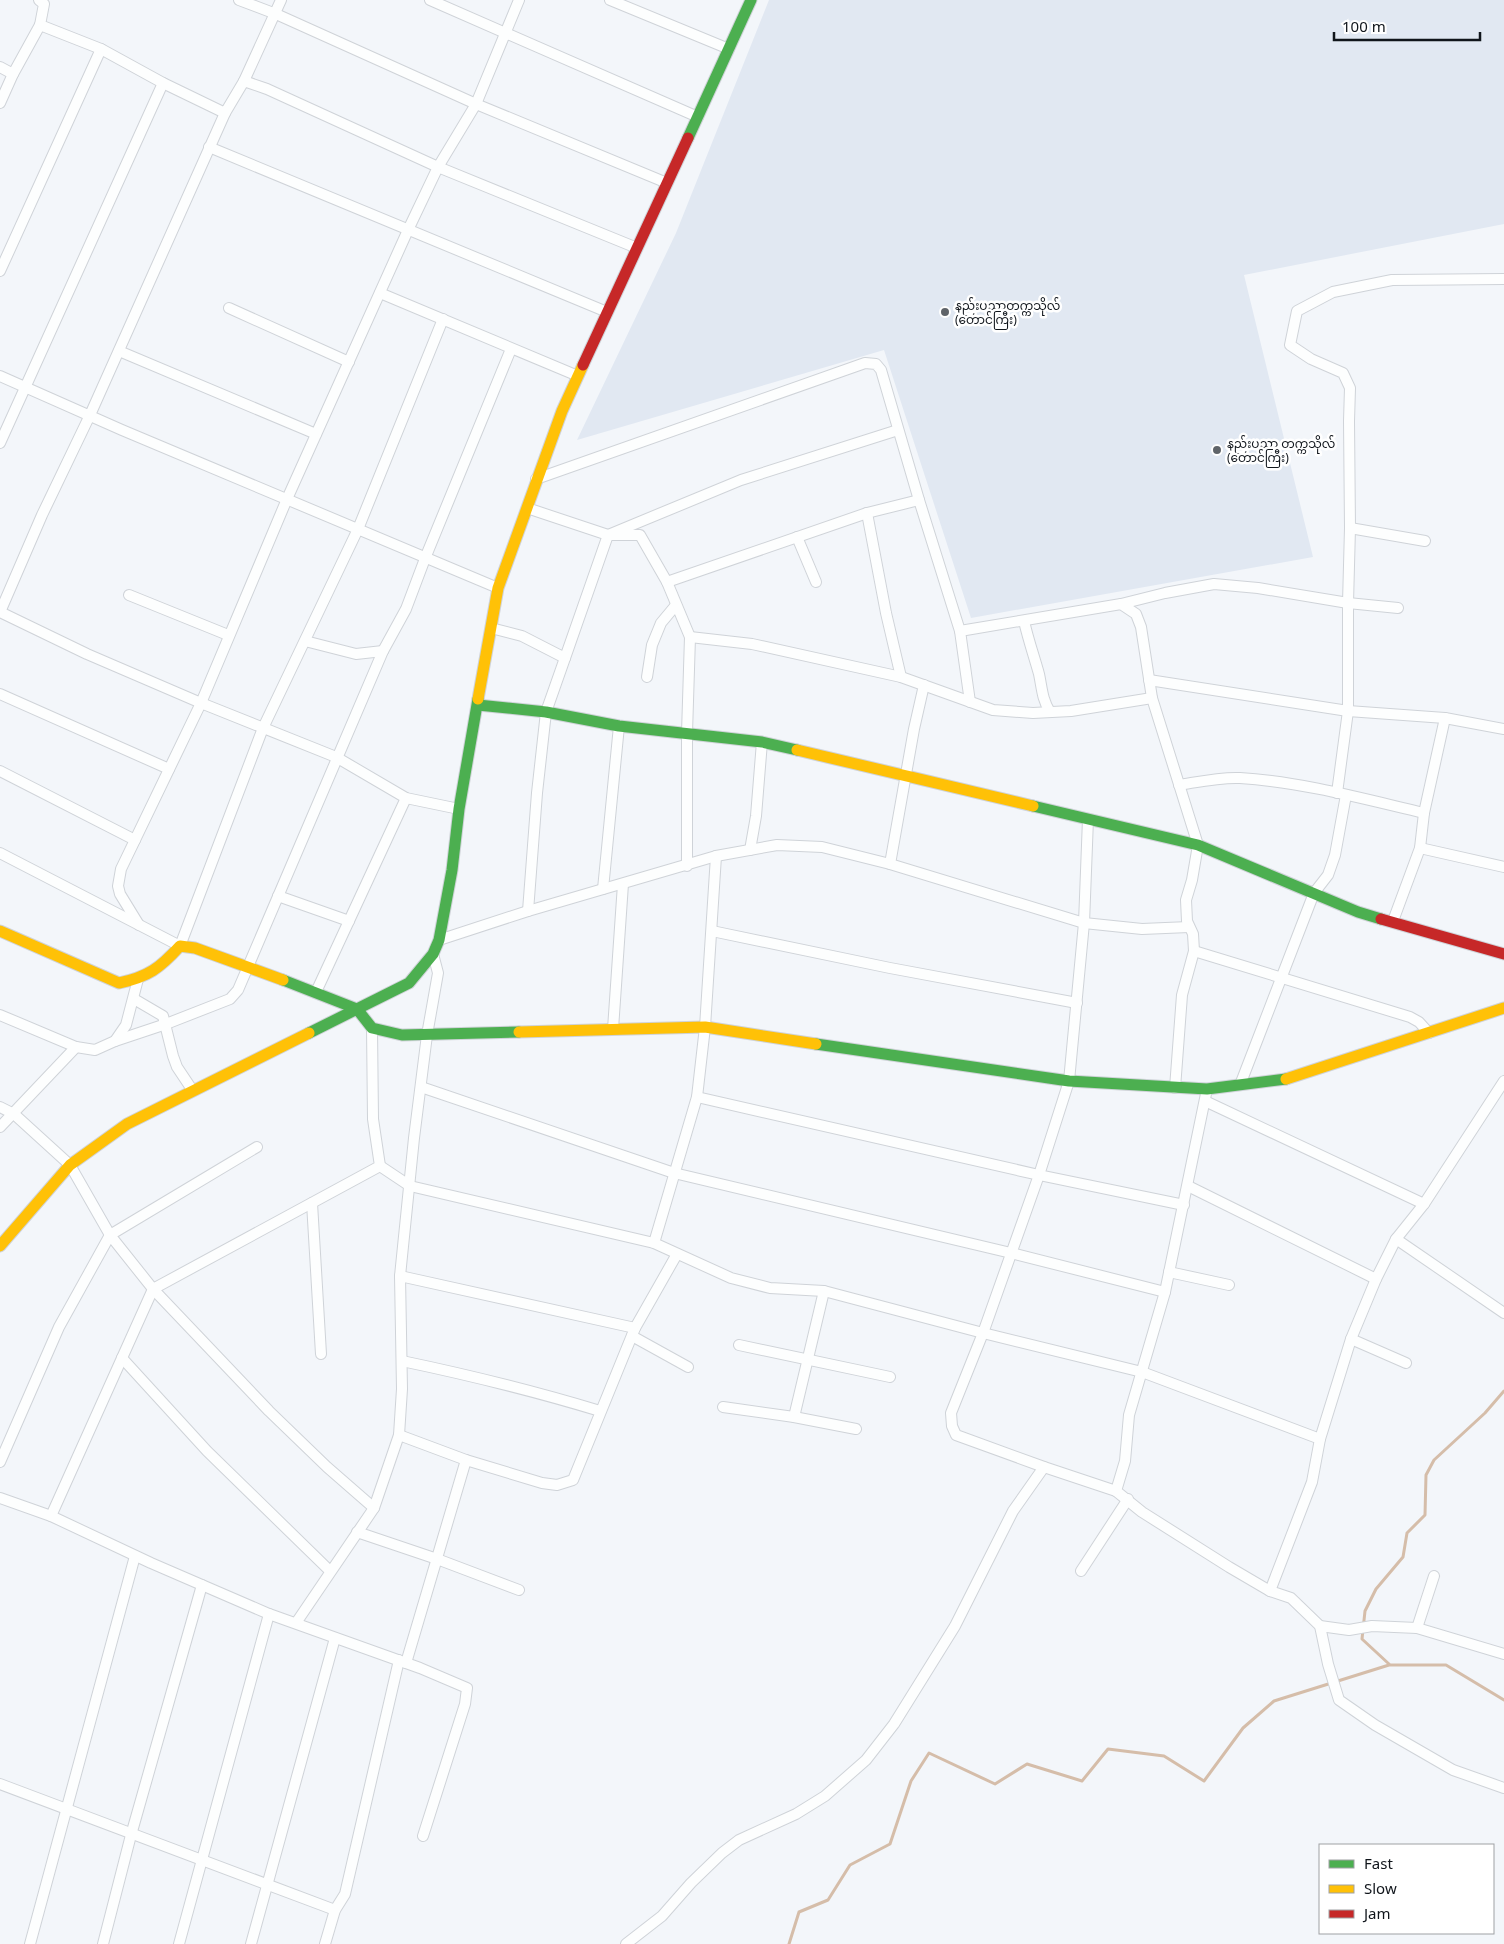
<svg xmlns="http://www.w3.org/2000/svg" width="1504" height="1944" font-family="'Noto Sans','Noto Sans Myanmar',sans-serif">
  <rect width="100%" height="100%" fill="#f3f6fa"/>
  <!-- built -->
  <polygon fill="#e1e8f2" points="769,0 1504,0 1504,224 1244,275 1313,557 971,618 884,350 577,440 676,233"/>
  <g fill="none" stroke-linecap="round" stroke-linejoin="round">
    <!-- stream -->
    <g stroke="#d5bda9" stroke-width="3">
      <polyline points="1389,1664 1362,1639 1365,1611 1376,1589 1403,1557 1407,1533 1425,1515 1426,1475 1434,1460 1485,1413 1504,1391"/>
      <polyline points="789,1944 799,1912 828,1900 850,1865 890,1844 911,1781 929,1753 995,1784 1027,1764 1082,1781 1108,1749 1164,1756 1204,1781 1243,1728 1274,1701 1389,1665 1446,1665 1504,1700"/>
    </g>
    <defs>
      <g id="street">
        <polyline points="39,0 44,4 40,25 101,49 163,83 225,113 244,81 267,89 438,167 637,248"/>
        <polyline points="239,0 276,14 476,104 667,183"/>
        <polyline points="430,0 698,117"/>
        <polyline points="610,0 729,49"/>
        <polyline points="0,67 13,74"/>
        <polyline points="244,81 281,0"/>
        <polyline points="0,103 13,74 40,25"/>
        <polyline points="209,147 607,312"/>
        <polyline points="0,271 101,49"/>
        <polyline points="380,293 578,376"/>
        <polyline points="229,308 349,362"/>
        <polyline points="119,351 316,434"/>
        <polyline points="0,376 122,430 498,588"/>
        <polyline points="0,443 163,83"/>
        <polyline points="536,479 865,363 876,364 881,370 919,500"/>
        <polyline points="527,508 608,535 640,535 667,582 690,637 687,733 687,866"/>
        <polyline points="867,513 886,613 901,677"/>
        <polyline points="1350,528 1425,541"/>
        <polyline points="797,537 816,582"/>
        <polyline points="667,582 867,513 919,500 960,631 970,702"/>
        <polyline points="129,595 228,635"/>
        <polyline points="1121,604 1165,593 1214,584 1258,588 1348,603 1398,608"/>
        <polyline points="0,612 42,515 90,415 225,113"/>
        <polyline points="0,612 87,654 201,703 336,757 406,798 459,809"/>
        <path d="M1024,621C1028,639 1034,656 1039,674C1042,688 1042,699 1050,712"/>
        <polyline points="491,628 522,636 565,658 608,535 741,480 898,430"/>
        <polyline points="960,631 1121,604 1136,614 1141,627 1152,698 1198,845 1192,880 1186,900 1187,921 1193,934 1194,951 1182,995 1175,1088"/>
        <polyline points="690,637 752,644 901,677 993,710 1033,713 1071,711 1152,698"/>
        <polyline points="305,641 356,654 383,651"/>
        <polyline points="647,677 652,645 661,623 676,605"/>
        <polyline points="1149,680 1348,711 1445,718 1504,729"/>
        <polyline points="0,694 169,769"/>
        <polyline points="0,771 135,840"/>
        <path d="M1179,785C1198,782 1220,777 1240,778C1302,782 1364,799 1424,813"/>
        <polyline points="1337,793 1348,711 1348,603 1350,528 1349,421 1350,388 1343,373 1311,359 1290,345 1297,311 1333,292 1392,280 1504,279"/>
        <polyline points="1088,819 1084,923 1069,1081 1039,1175 983,1333 951,1413 952,1426 956,1435 1044,1467 1116,1491"/>
        <polyline points="1420,848 1504,867"/>
        <polyline points="750,850 756,816 762,742"/>
        <polyline points="0,853 180,946 263,728 358,529 443,319"/>
        <polyline points="890,864 914,729 924,685"/>
        <polyline points="603,889 619,726"/>
        <polyline points="278,896 349,921"/>
        <polyline points="528,911 537,793 546,712 565,658"/>
        <polyline points="1393,921 1420,848 1424,813 1445,718"/>
        <polyline points="139,925 120,894 118,886 121,869 201,703 287,499 408,230 438,167 476,104 519,0"/>
        <polyline points="712,931 890,968 1077,1003"/>
        <polyline points="439,940 528,911 716,856 777,845 822,847 890,864 1084,923 1142,929 1189,927"/>
        <polyline points="1194,951 1410,1017 1419,1022 1429,1033"/>
        <polyline points="316,992 406,798"/>
        <polyline points="134,999 163,1016 173,1056 177,1067 193,1091"/>
        <polyline points="0,1015 76,1047 95,1050 115,1041 126,1025 138,979"/>
        <polyline points="613,1029 623,884"/>
        <polyline points="115,1041 166,1024 230,999 238,990 383,651 406,609 426,556 511,349"/>
        <polyline points="1240,1085 1314,893 1328,875 1335,855 1346,795"/>
        <polyline points="421,1087 674,1173 1011,1253 1165,1292"/>
        <polyline points="1207,1089 1165,1292 1129,1415 1125,1461 1116,1491 1142,1512 1229,1567 1270,1591 1291,1598 1320,1626 1328,1664 1339,1700 1375,1725 1453,1770 1504,1788"/>
        <polyline points="697,1097 1039,1175 1184,1205"/>
        <polyline points="1205,1101 1424,1204"/>
        <polyline points="0,1107 14,1114 70,1165 110,1235 153,1289 269,1411 327,1467 374,1508"/>
        <polyline points="0,1127 76,1047"/>
        <polyline points="380,1166 410,1186 654,1243 731,1278 770,1288 824,1291 983,1333 1142,1372 1320,1439"/>
        <polyline points="1188,1186 1376,1279 1396,1239 1424,1204 1504,1081"/>
        <polyline points="312,1203 321,1354"/>
        <polyline points="1396,1239 1504,1313"/>
        <polyline points="654,1243 697,1097 705,1027 716,856"/>
        <polyline points="1169,1272 1229,1285"/>
        <polyline points="400,1276 635,1328"/>
        <polyline points="632,1336 688,1367"/>
        <polyline points="1351,1339 1376,1279"/>
        <polyline points="739,1345 890,1377"/>
        <polyline points="122,1358 207,1451 330,1571"/>
        <path d="M402,1361C469,1375 534,1391 600,1411"/>
        <polyline points="723,1407 794,1417 856,1429"/>
        <polyline points="794,1417 824,1291"/>
        <polyline points="399,1435 466,1460 542,1483 557,1485 573,1480 635,1328 677,1254"/>
        <polyline points="0,1462 59,1327 110,1235 257,1147"/>
        <polyline points="0,1498 51,1516 151,1563 269,1614 420,1668 467,1688 465,1704 423,1836"/>
        <polyline points="51,1516 153,1289 380,1166 373,1119 372,1028"/>
        <polyline points="357,1532 437,1559 519,1590"/>
        <polyline points="1081,1571 1128,1499"/>
        <polyline points="1270,1591 1312,1482 1320,1439 1351,1339 1406,1363"/>
        <polyline points="296,1623 374,1508 399,1435 402,1389 400,1276 414,1138 427,1035 438,973 433,954"/>
        <polyline points="1320,1626 1349,1630 1372,1626 1417,1628 1504,1654"/>
        <polyline points="1417,1628 1434,1576"/>
        <polyline points="406,1663 466,1460"/>
        <polyline points="0,1784 335,1910"/>
        <polyline points="30,1944 135,1556"/>
        <polyline points="103,1944 131,1835 202,1585"/>
        <polyline points="179,1944 269,1614"/>
        <polyline points="251,1944 335,1638"/>
        <polyline points="325,1944 335,1910 345,1894 399,1660"/>
        <polyline points="626,1944 662,1916 691,1883 722,1853 739,1840 796,1814 825,1796 866,1760 894,1724 955,1626 1013,1511 1044,1467"/>
      </g>
      <g id="fast">
        <polyline points="688,138 751,0"/>
        <polyline points="478,705 546,712 619,726 762,742 797,750"/>
        <polyline points="1033,806 1198,845 1358,912 1381,919"/>
        <polyline points="283,980 357,1009 372,1028 402,1035 519,1032"/>
        <polyline points="309,1033 409,983 433,954 439,940 452,870 459,809 478,699"/>
        <polyline points="816,1044 1069,1081 1207,1089 1286,1079"/>
      </g>
      <g id="slow">
        <polyline points="478,699 498,588 562,411 583,365"/>
        <polyline points="797,750 1033,806"/>
        <path d="M0,931L119,983C148,977 160,968 180,946L195,948L283,980"/>
        <polyline points="519,1032 705,1027 816,1044"/>
        <polyline points="1286,1079 1504,1008"/>
        <polyline points="0,1246 70,1165 127,1124 309,1033"/>
      </g>
      <g id="jam">
        <polyline points="583,365 688,138"/>
        <polyline points="1381,919 1504,954"/>
      </g>
    </defs>
    <!-- street casing -->
    <use href="#street" stroke="#cfd3d8" stroke-width="12"/>
    <!-- fast casing -->
    <use href="#fast" stroke="#cfd3d8" stroke-width="13"/>
    <!-- slow casing -->
    <use href="#slow" stroke="#cfd3d8" stroke-width="13"/>
    <!-- jam casing -->
    <use href="#jam" stroke="#cfd3d8" stroke-width="13"/>
    <!-- street -->
    <use href="#street" stroke="#fdfefe" stroke-width="10"/>
    <!-- fast -->
    <use href="#fast" stroke="#4caf50" stroke-width="11"/>
    <!-- slow -->
    <use href="#slow" stroke="#ffc107" stroke-width="11"/>
    <!-- jam -->
    <use href="#jam" stroke="#c62828" stroke-width="11"/>
  </g>
  <!-- markers -->
  <g fill="#5f6469" stroke="#fff" stroke-width="2">
    <circle cx="945" cy="312" r="5"/>
    <circle cx="1217" cy="450" r="5"/>
  </g>
  <g text-anchor="middle" dominant-baseline="central" stroke-width="5" stroke-linejoin="round" paint-order="stroke">
    <!-- poi labels -->
    <g font-size="12" fill="#10151b" stroke="#fff" text-anchor="start">
      <text x="955" y="305">နည်းပညာတက္ကသိုလ်<tspan x="955" dy="14">(တောင်ကြီး)</tspan></text>
      <text x="1227" y="443">နည်းပညာ တက္ကသိုလ်<tspan x="1227" dy="14">(တောင်ကြီး)</tspan></text>
    </g>
  </g>
  <!-- legend -->
  <rect x="1319" y="1844" width="175" height="90" fill="#ffffff" stroke="#9fa1a4"/>
  <rect x="1329" y="1860" width="25" height="8" fill="#4caf50" stroke="#9fa1a4"/>
  <text x="1364" y="1869" font-size="15" fill="#10151b">Fast</text>
  <rect x="1329" y="1885" width="25" height="8" fill="#ffc107" stroke="#9fa1a4"/>
  <text x="1364" y="1894" font-size="15" fill="#10151b">Slow</text>
  <rect x="1329" y="1910" width="25" height="8" fill="#c62828" stroke="#9fa1a4"/>
  <text x="1364" y="1919" font-size="15" fill="#10151b">Jam</text>
  <!-- scale -->
  <path d="M1334 32v8h146v-8" fill="none" stroke="#10151b" stroke-width="2.5"/>
  <text x="1342" y="32" font-size="15" fill="#10151b" stroke="#ffffff" stroke-width="4" paint-order="stroke">100 m</text>
</svg>
